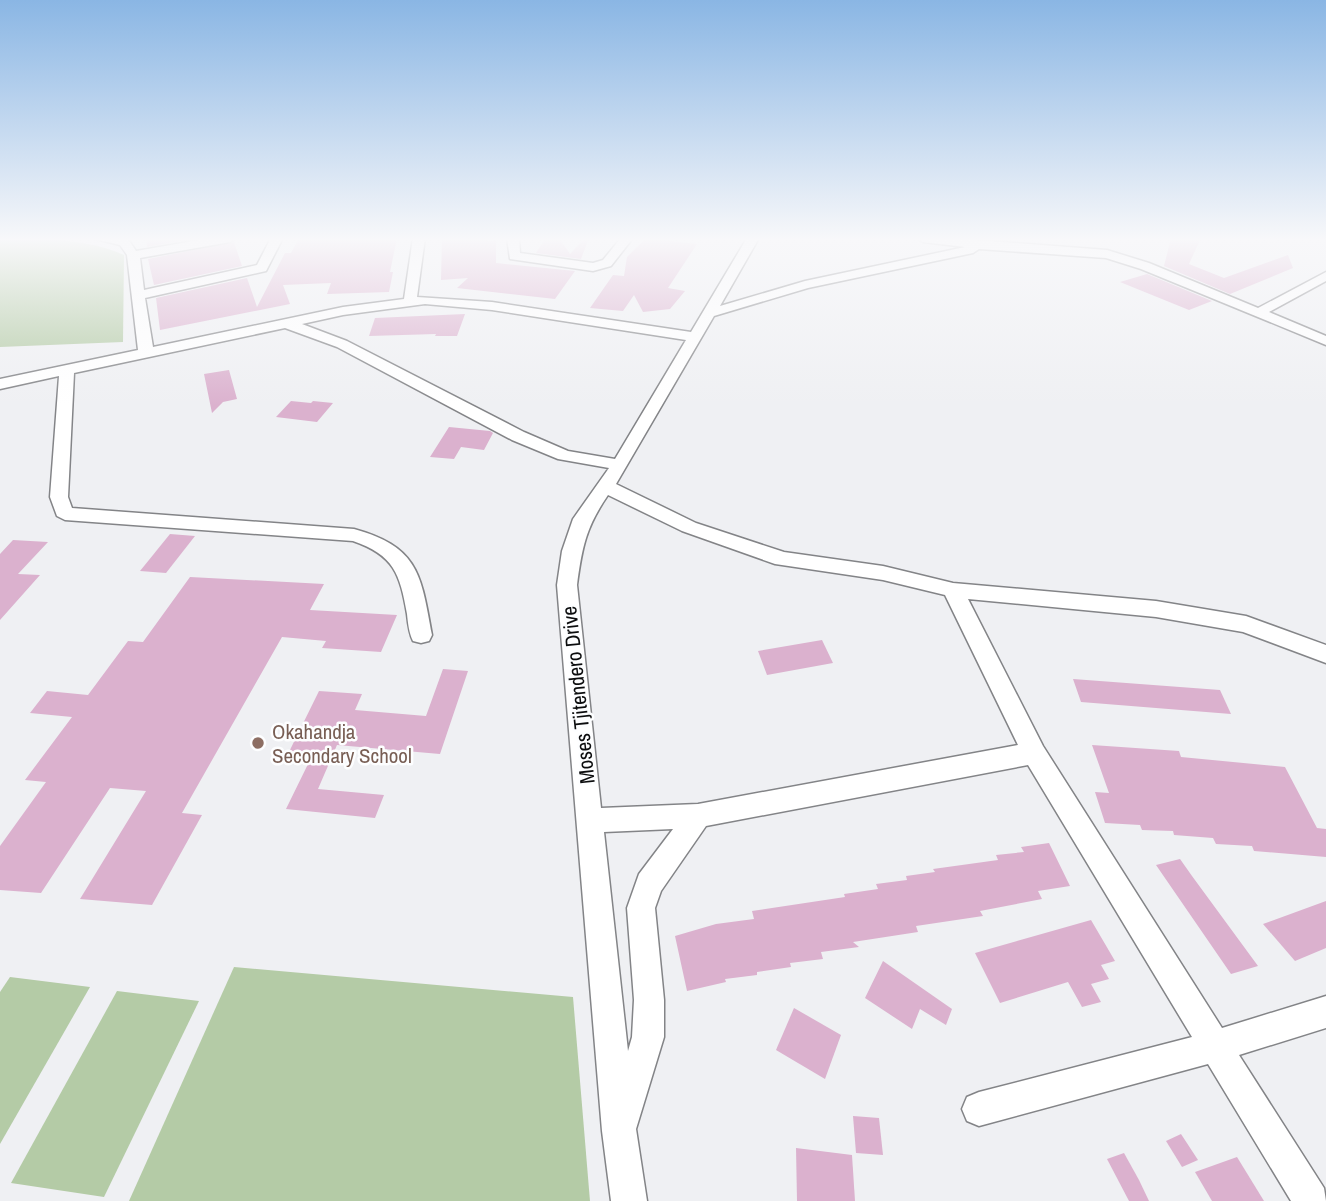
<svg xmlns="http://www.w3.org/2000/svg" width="1326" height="1201" font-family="'Archivo Narrow',sans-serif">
  <rect width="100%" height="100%" fill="#eff0f3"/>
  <!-- green -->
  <g fill="#b4cba6">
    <path d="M0,238C37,238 90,239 124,255L123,342L0,347Z"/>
    <polygon points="234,967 573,997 590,1201 129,1201"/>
    <polygon points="10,977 90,987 0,1144 0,992"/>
    <polygon points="117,991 199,1001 104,1197 11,1183"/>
  </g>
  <!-- building -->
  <g fill="#dbb1ce">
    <polygon points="146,238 197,238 147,247"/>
    <polygon points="299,238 397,238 390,272 393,272 389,292 327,294 331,283 283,285 290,304 160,330 156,298 247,278 257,307 285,253 291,253"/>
    <polygon points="442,238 486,238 486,241 496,241 496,263 575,271 555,299 457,288 468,278 441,280"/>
    <polygon points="559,238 570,254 585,238 589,238 581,259 536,253 545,239"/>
    <polygon points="646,238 697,244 668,288 685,291 670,309 643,312 634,295 623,311 590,308 613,275 624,276 627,257"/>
    <polygon points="1171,238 1201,238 1189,264 1224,278 1288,255 1293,268 1230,294 1164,266"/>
    <polygon points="234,242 242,266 154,285 148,259"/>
    <polygon points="1147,274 1212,301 1189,310 1120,282"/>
    <polygon points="465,314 457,336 435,336 436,334 369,336 375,318"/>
    <polygon points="229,370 237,399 223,402 212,413 204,374"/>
    <polygon points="291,401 311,403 313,401 333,403 317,422 276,417"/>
    <polygon points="449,427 490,431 493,433 484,450 461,447 454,459 430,457"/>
    <polygon points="170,534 195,536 166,573 140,571"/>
    <polygon points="13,540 48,542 18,574 40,575 0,620 0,554"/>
    <polygon points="190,577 324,584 310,610 397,615 381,652 322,648 326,641 282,637 182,813 202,815 152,905 80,899 146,791 110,788 41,893 0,890 0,846 46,782 25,780 72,717 30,713 47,691 88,695 128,641 143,642"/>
    <polygon points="822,640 833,663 767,675 758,651"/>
    <polygon points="443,669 468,671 440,754 337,745 318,789 384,795 375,818 286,809 310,760 286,758 319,691 362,694 355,710 426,716"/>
    <polygon points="1073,679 1220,690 1231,714 1081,702"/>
    <polygon points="1092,745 1179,751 1181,757 1285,767 1317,828 1326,829 1326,857 1254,851 1252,846 1216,844 1213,838 1174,835 1173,831 1142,830 1140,825 1105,823 1095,792 1109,793"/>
    <polygon points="1049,843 1070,886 1038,891 1042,899 980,911 983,916 916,926 918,932 853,942 859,947 821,952 823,959 790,963 791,967 757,972 757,975 725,979 726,982 687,991 675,936 716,924 754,919 752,911 845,897 844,894 878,889 876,884 907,880 906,876 935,872 933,869 998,860 996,855 1024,852 1021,847"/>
    <polygon points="1180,859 1192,876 1258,966 1231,974 1156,865"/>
    <polygon points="1326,901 1326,948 1295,961 1263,924"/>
    <polygon points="1091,920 1115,961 1101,965 1109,979 1091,984 1101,1002 1082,1007 1068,982 1000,1003 975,953"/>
    <polygon points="883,961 952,1009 946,1025 920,1009 912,1029 865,998"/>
    <polygon points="794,1008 841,1035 825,1079 776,1050"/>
    <polygon points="853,1116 879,1118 883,1155 856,1153"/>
    <polygon points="1181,1134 1198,1160 1182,1167 1166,1141"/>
    <polygon points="796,1148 852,1155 855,1201 797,1201"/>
    <polygon points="1124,1153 1139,1180 1149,1201 1129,1201 1107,1159"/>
    <polygon points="1237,1157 1264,1201 1212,1201 1195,1172"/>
  </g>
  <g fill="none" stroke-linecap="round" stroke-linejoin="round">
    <defs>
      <g id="minor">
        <path d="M91,238L128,239L136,251L211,238H236L230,242L140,258L144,290L257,265L271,238H283L266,271L145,298L153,347L343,307L404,299L413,238H425L417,297L492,302L691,332L747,238H759L720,306L805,281L965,247L923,242L917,238H949L1107,250L1149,263L1258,308L1326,272V281L1269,312L1326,336V345L1141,269L1106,258L979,249L973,253L808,288L714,316L616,484L696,523L784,552L883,566L953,583L1156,601L1246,616L1326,645V663L1243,632L1156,617L968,599L1043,746L1222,1028L1326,996V1028L1239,1055L1324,1188L1326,1201H1291L1208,1064L979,1126L967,1121L962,1109L967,1097L979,1092L1192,1037L1028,765L706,826L661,891L655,908L664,1000V1037L636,1129L647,1201H611L602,1131L557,585L562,551L573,519L609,468L558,459L512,440L337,347L285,328L74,373L68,497L72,508L354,529C419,547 421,575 432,635L429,641L421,643L413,641C409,633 408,624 407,614C400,574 394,555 353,541L65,520L57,516L50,497L59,376L0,389V379L138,350L127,255L120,245ZM425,304L492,310L686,340L615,459L568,451L524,432L347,341L302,324L343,315ZM608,495L682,531L775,564L883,580L945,595L1018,745L698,804L601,808L577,585C582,547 586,527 608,495ZM673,829L639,874L627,908L634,1000L632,1037L628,1051L604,832Z"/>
        <polygon points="507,238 519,238 520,253 593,263 603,260 621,238 633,238 611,266 593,271 510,259"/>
      </g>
    </defs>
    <!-- minor casing -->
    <use href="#minor" stroke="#838487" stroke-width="3"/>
    <!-- minor -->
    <use href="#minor" fill="#fff" fill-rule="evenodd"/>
  </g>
  <!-- sky -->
  <linearGradient id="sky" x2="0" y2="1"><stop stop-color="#8ab6e4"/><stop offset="0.59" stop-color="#f8f8fa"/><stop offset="1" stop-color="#f8f8fa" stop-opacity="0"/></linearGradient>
  <rect width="1326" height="406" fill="url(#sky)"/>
  <!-- markers -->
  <circle fill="#8d6e63" stroke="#fdfeff" stroke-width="2.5" cx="258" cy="743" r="7"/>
  <g text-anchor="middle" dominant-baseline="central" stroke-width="5" stroke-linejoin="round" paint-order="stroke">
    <!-- street labels -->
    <g font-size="21" fill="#0c0d0e" stroke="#fdfeff">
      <text transform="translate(578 695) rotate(-96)">Moses Tjitendero Drive</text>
    </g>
    <!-- education labels -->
    <g font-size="21" fill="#785e54" stroke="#fdfeff" text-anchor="start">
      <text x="272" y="731">Okahandja<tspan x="272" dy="24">Secondary School</tspan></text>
    </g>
  </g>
</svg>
